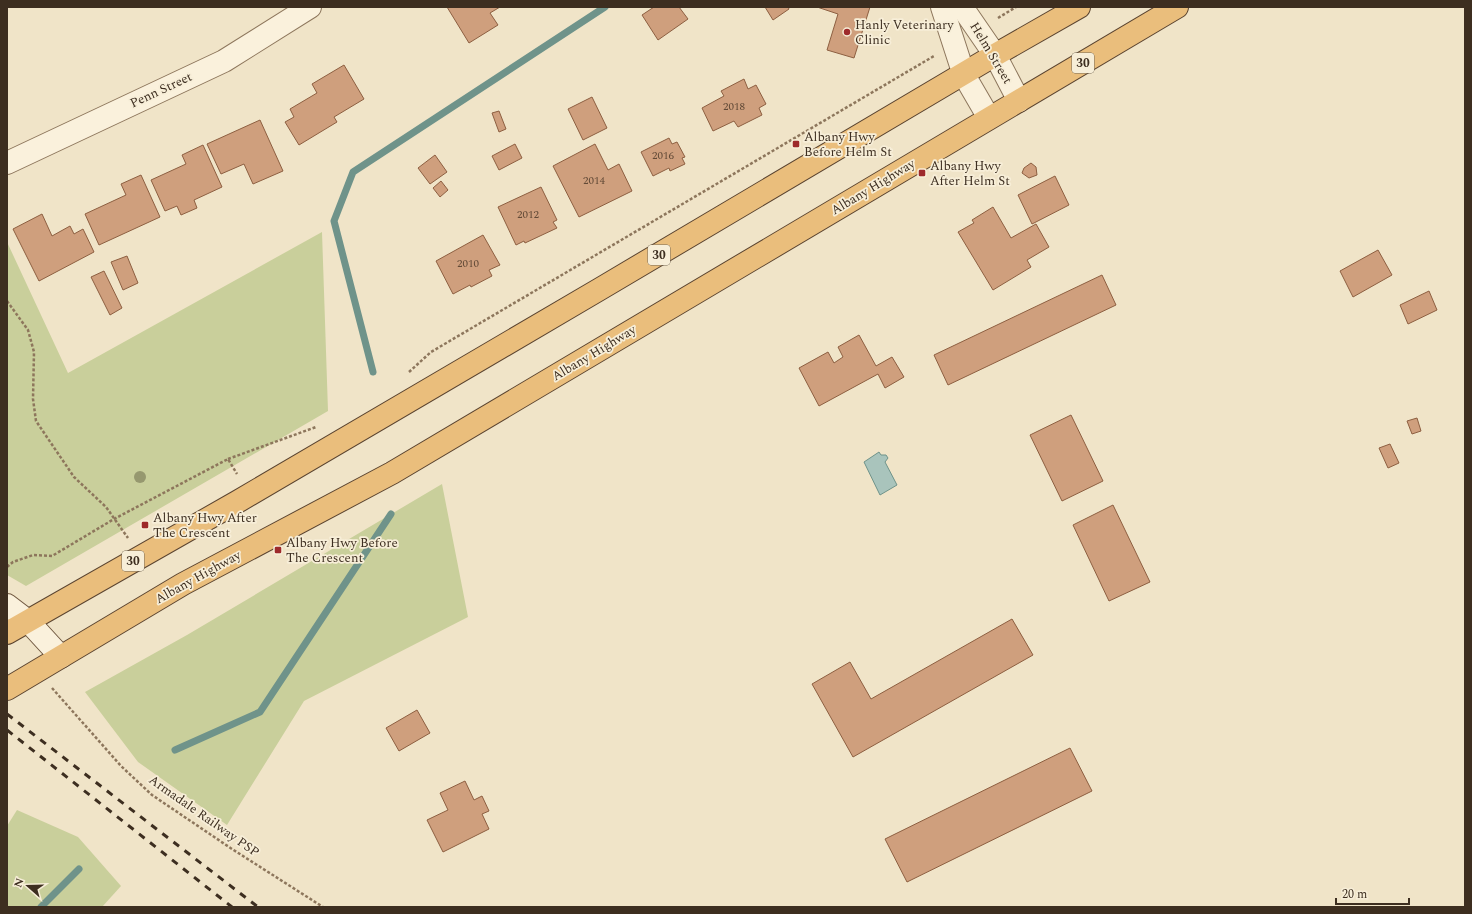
<svg xmlns="http://www.w3.org/2000/svg" width="1472" height="914" font-family="Spectral,serif">
  <rect width="100%" height="100%" fill="#f0e4c8"/>
  <!-- green -->
  <g fill="#c9cf9b">
    <polygon points="322,232 328,411 26,586 7,575 7,242 68,373"/>
    <polygon points="442,484 468,617 304,701 227,825 138,762 85,692 187,635"/>
    <polygon points="17,810 78,837 121,886 102,907 7,907 7,826"/>
  </g>
  <!-- water -->
  <polygon fill="#a9c4bc" stroke="#6f938a" points="879,452 881,455 886,455 888,458 885,462 897,485 880,495 864,462"/>
  <g fill="none" stroke-linecap="round" stroke-linejoin="round">
    <!-- stream -->
    <g stroke="#6f938a" stroke-width="7">
      <polyline points="373,372 334,221 353,172 605,7"/>
      <polyline points="175,750 260,712 391,514"/>
      <polyline points="41,907 79,869"/>
    </g>
  </g>
  <!-- building -->
  <g fill="#cf9f7d" stroke="#8d5f41">
    <polygon points="447,7 500,7 490,13 498,25 469,43"/>
    <polygon points="654,7 679,7 688,19 658,40 642,15"/>
    <polygon points="765,7 788,7 789,9 773,20"/>
    <polygon points="817,7 870,7 854,58 827,50 838,14"/>
    <polygon points="344,65 364,99 334,117 337,122 299,145 285,122 294,117 290,109 317,93 312,84"/>
    <polygon points="744,79 748,89 756,85 766,104 759,108 762,115 738,127 734,121 713,131 702,108 724,96 721,91"/>
    <polygon points="592,97 607,128 583,140 568,109"/>
    <polygon points="499,111 506,129 499,132 492,113"/>
    <polygon points="260,120 283,171 253,184 244,164 221,174 207,144"/>
    <polygon points="669,138 672,144 677,142 685,157 682,158 685,164 670,171 669,168 653,176 641,152"/>
    <polygon points="515,144 522,158 499,170 492,156"/>
    <polygon points="595,144 608,170 619,164 632,191 579,217 553,166"/>
    <polygon points="203,145 222,187 194,200 197,208 181,215 177,206 165,211 151,180 186,164 182,155"/>
    <polygon points="435,155 447,172 430,184 418,168"/>
    <polygon points="1031,163 1036,167 1037,175 1029,178 1022,173 1024,168"/>
    <polygon points="141,175 160,217 99,245 85,214 126,195 121,184"/>
    <polygon points="1055,176 1069,205 1032,224 1018,195"/>
    <polygon points="441,181 448,190 440,197 433,188"/>
    <polygon points="541,187 557,220 553,222 557,228 525,243 524,241 516,245 498,207"/>
    <polygon points="993,207 1011,238 1036,224 1049,247 1027,260 1031,267 993,290 958,232 974,223 972,220"/>
    <polygon points="42,214 52,236 70,226 74,234 83,229 94,252 39,281 13,229"/>
    <polygon points="483,235 500,265 489,270 492,276 471,287 470,285 453,294 436,261"/>
    <polygon points="1378,250 1392,275 1353,297 1340,271"/>
    <polygon points="127,256 138,283 123,290 111,262"/>
    <polygon points="104,271 122,308 110,315 91,277"/>
    <polygon points="1102,275 1116,305 948,385 934,355"/>
    <polygon points="1429,291 1437,310 1408,324 1400,305"/>
    <polygon points="859,335 876,366 892,357 904,377 885,388 878,374 819,406 799,368 828,352 834,363 843,357 838,347"/>
    <polygon points="1071,415 1103,481 1062,501 1030,435"/>
    <polygon points="1417,418 1421,431 1412,434 1407,421"/>
    <polygon points="1390,444 1399,463 1388,468 1379,448"/>
    <polygon points="1113,505 1150,582 1109,601 1073,525"/>
    <polygon points="1012,619 1033,655 853,757 812,684 850,662 871,699"/>
    <polygon points="417,710 430,733 399,751 386,728"/>
    <polygon points="1070,748 1092,791 907,882 885,839"/>
    <polygon points="465,781 474,800 482,796 489,811 482,814 489,829 443,852 427,820 448,810 440,793"/>
  </g>
  <g fill="none" stroke-linecap="round" stroke-linejoin="round">
    <defs>
      <polyline id="minor" points="7,163 224,61 310,7"/>
      <g id="tertiary">
        <polyline points="942,7 964,75 989,118"/>
        <polyline points="962,7 995,55 1019,101"/>
      </g>
      <polyline id="secondary" points="7,605 28,621 61,657"/>
      <g id="trunk">
        <polyline points="7,633 237,502 600,289 995,55 1079,7"/>
        <polyline points="7,689 183,584 392,473 1177,7"/>
      </g>
    </defs>
    <!-- minor casing -->
    <use href="#minor" stroke="#8d765c" stroke-width="24"/>
    <!-- tertiary casing -->
    <use href="#tertiary" stroke="#8d765c" stroke-width="24"/>
    <!-- secondary casing -->
    <use href="#secondary" stroke="#6f573f" stroke-width="24"/>
    <!-- trunk casing -->
    <use href="#trunk" stroke="#5b4430" stroke-width="24"/>
    <!-- path -->
    <g stroke="#8d765c" stroke-width="2.5" stroke-dasharray="3 2" stroke-linecap="butt">
      <polyline points="998,18 1016,7"/>
      <polyline points="7,301 28,330 34,352 33,399 36,421 74,477 106,507 128,538"/>
      <polyline points="409,372 431,352 934,56"/>
      <polyline points="228,459 316,427"/>
      <polyline points="7,567 13,562 33,555 52,556 114,519 228,459 237,474"/>
      <polyline points="52,688 121,766 152,795 232,849 323,907"/>
    </g>
    <!-- minor -->
    <use href="#minor" stroke="#faf1dc" stroke-width="22"/>
    <!-- tertiary -->
    <use href="#tertiary" stroke="#faf1dc" stroke-width="22"/>
    <!-- secondary -->
    <use href="#secondary" stroke="#faf1dc" stroke-width="22"/>
    <!-- trunk -->
    <use href="#trunk" stroke="#eabe7c" stroke-width="22"/>
    <!-- rail -->
    <g stroke="#3d2e20" stroke-width="3" stroke-dasharray="7 7" stroke-linecap="butt">
      <polyline points="7,714 258,907"/>
      <polyline points="7,730 232,907"/>
    </g>
  </g>
  <!-- trees -->
  <circle fill="#96986f" cx="140" cy="477" r="6"/>
  <!-- markers -->
  <g fill="#9e2a2b" stroke="#f7eed8" stroke-width="1.5">
    <circle cx="847" cy="32" r="4"/>
    <rect x="792" y="140" width="8" height="8" rx="2"/>
    <rect x="918" y="169" width="8" height="8" rx="2"/>
    <rect x="141" y="521" width="8" height="8" rx="2"/>
    <rect x="274" y="546" width="8" height="8" rx="2"/>
  </g>
  <g text-anchor="middle" dominant-baseline="central" stroke-width="3.5" stroke-linejoin="round" paint-order="stroke">
    <!-- number labels -->
    <g font-size="11" fill="#624a37">
      <text x="734" y="106">2018</text>
      <text x="663" y="155">2016</text>
      <text x="594" y="180">2014</text>
      <text x="528" y="214">2012</text>
      <text x="468" y="263">2010</text>
    </g>
    <!-- shield labels -->
    <g fill="#f7eed8" stroke="#756857" stroke-width="1">
      <rect x="1072" y="53" width="22" height="20" rx="3"/>
      <rect x="648" y="245" width="22" height="20" rx="3"/>
      <rect x="122" y="551" width="22" height="20" rx="3"/>
    </g>
    <g font-size="12" font-weight="bold" fill="#3d2e20">
      <text x="1083" y="63">30</text>
      <text x="659" y="255">30</text>
      <text x="133" y="561">30</text>
    </g>
    <!-- poi labels -->
    <g font-size="13" fill="#3d2e20" stroke="#f7eed8" text-anchor="start">
      <text x="855" y="25">Hanly Veterinary<tspan x="855" dy="15">Clinic</tspan></text>
      <text x="804" y="137">Albany Hwy<tspan x="804" dy="15">Before Helm St</tspan></text>
      <text x="930" y="166">Albany Hwy<tspan x="930" dy="15">After Helm St</tspan></text>
      <text x="153" y="518">Albany Hwy After<tspan x="153" dy="15">The Crescent</tspan></text>
      <text x="286" y="543">Albany Hwy Before<tspan x="286" dy="15">The Crescent</tspan></text>
    </g>
    <!-- street labels -->
    <g font-size="13" fill="#3d2e20" stroke="#f7eed8">
      <text transform="translate(991 53) rotate(59)">Helm Street</text>
      <text transform="translate(161 90) rotate(-25)">Penn Street</text>
      <text transform="translate(873 187) rotate(-31)">Albany Highway</text>
      <text transform="translate(594 353) rotate(-31)">Albany Highway</text>
      <text transform="translate(198 577) rotate(-29)">Albany Highway</text>
      <text transform="translate(204 816) rotate(35)">Armadale Railway PSP</text>
    </g>
  </g>
  <!-- border -->
  <rect width="1472" height="914" fill="none" stroke="#3d2e20" stroke-width="16"/>
  <!-- north arrow -->
  <g transform="translate(28 886) rotate(290)" stroke="#f7eed8" stroke-width="3" paint-order="stroke">
  <path d="M0-3L7 15L0 10L-7 15Z" fill="#3d2e20"/>
  <text y="-6" font-size="11" font-weight="bold" text-anchor="middle" fill="#3d2e20">N</text>
  </g>
  <!-- scale -->
  <path d="M1336 898v6h73v-6" fill="none" stroke="#3d2e20" stroke-width="2"/>
  <text x="1342" y="898" font-size="12" fill="#3d2e20" stroke="#f7eed8" stroke-width="3" paint-order="stroke">20 m</text>
</svg>
